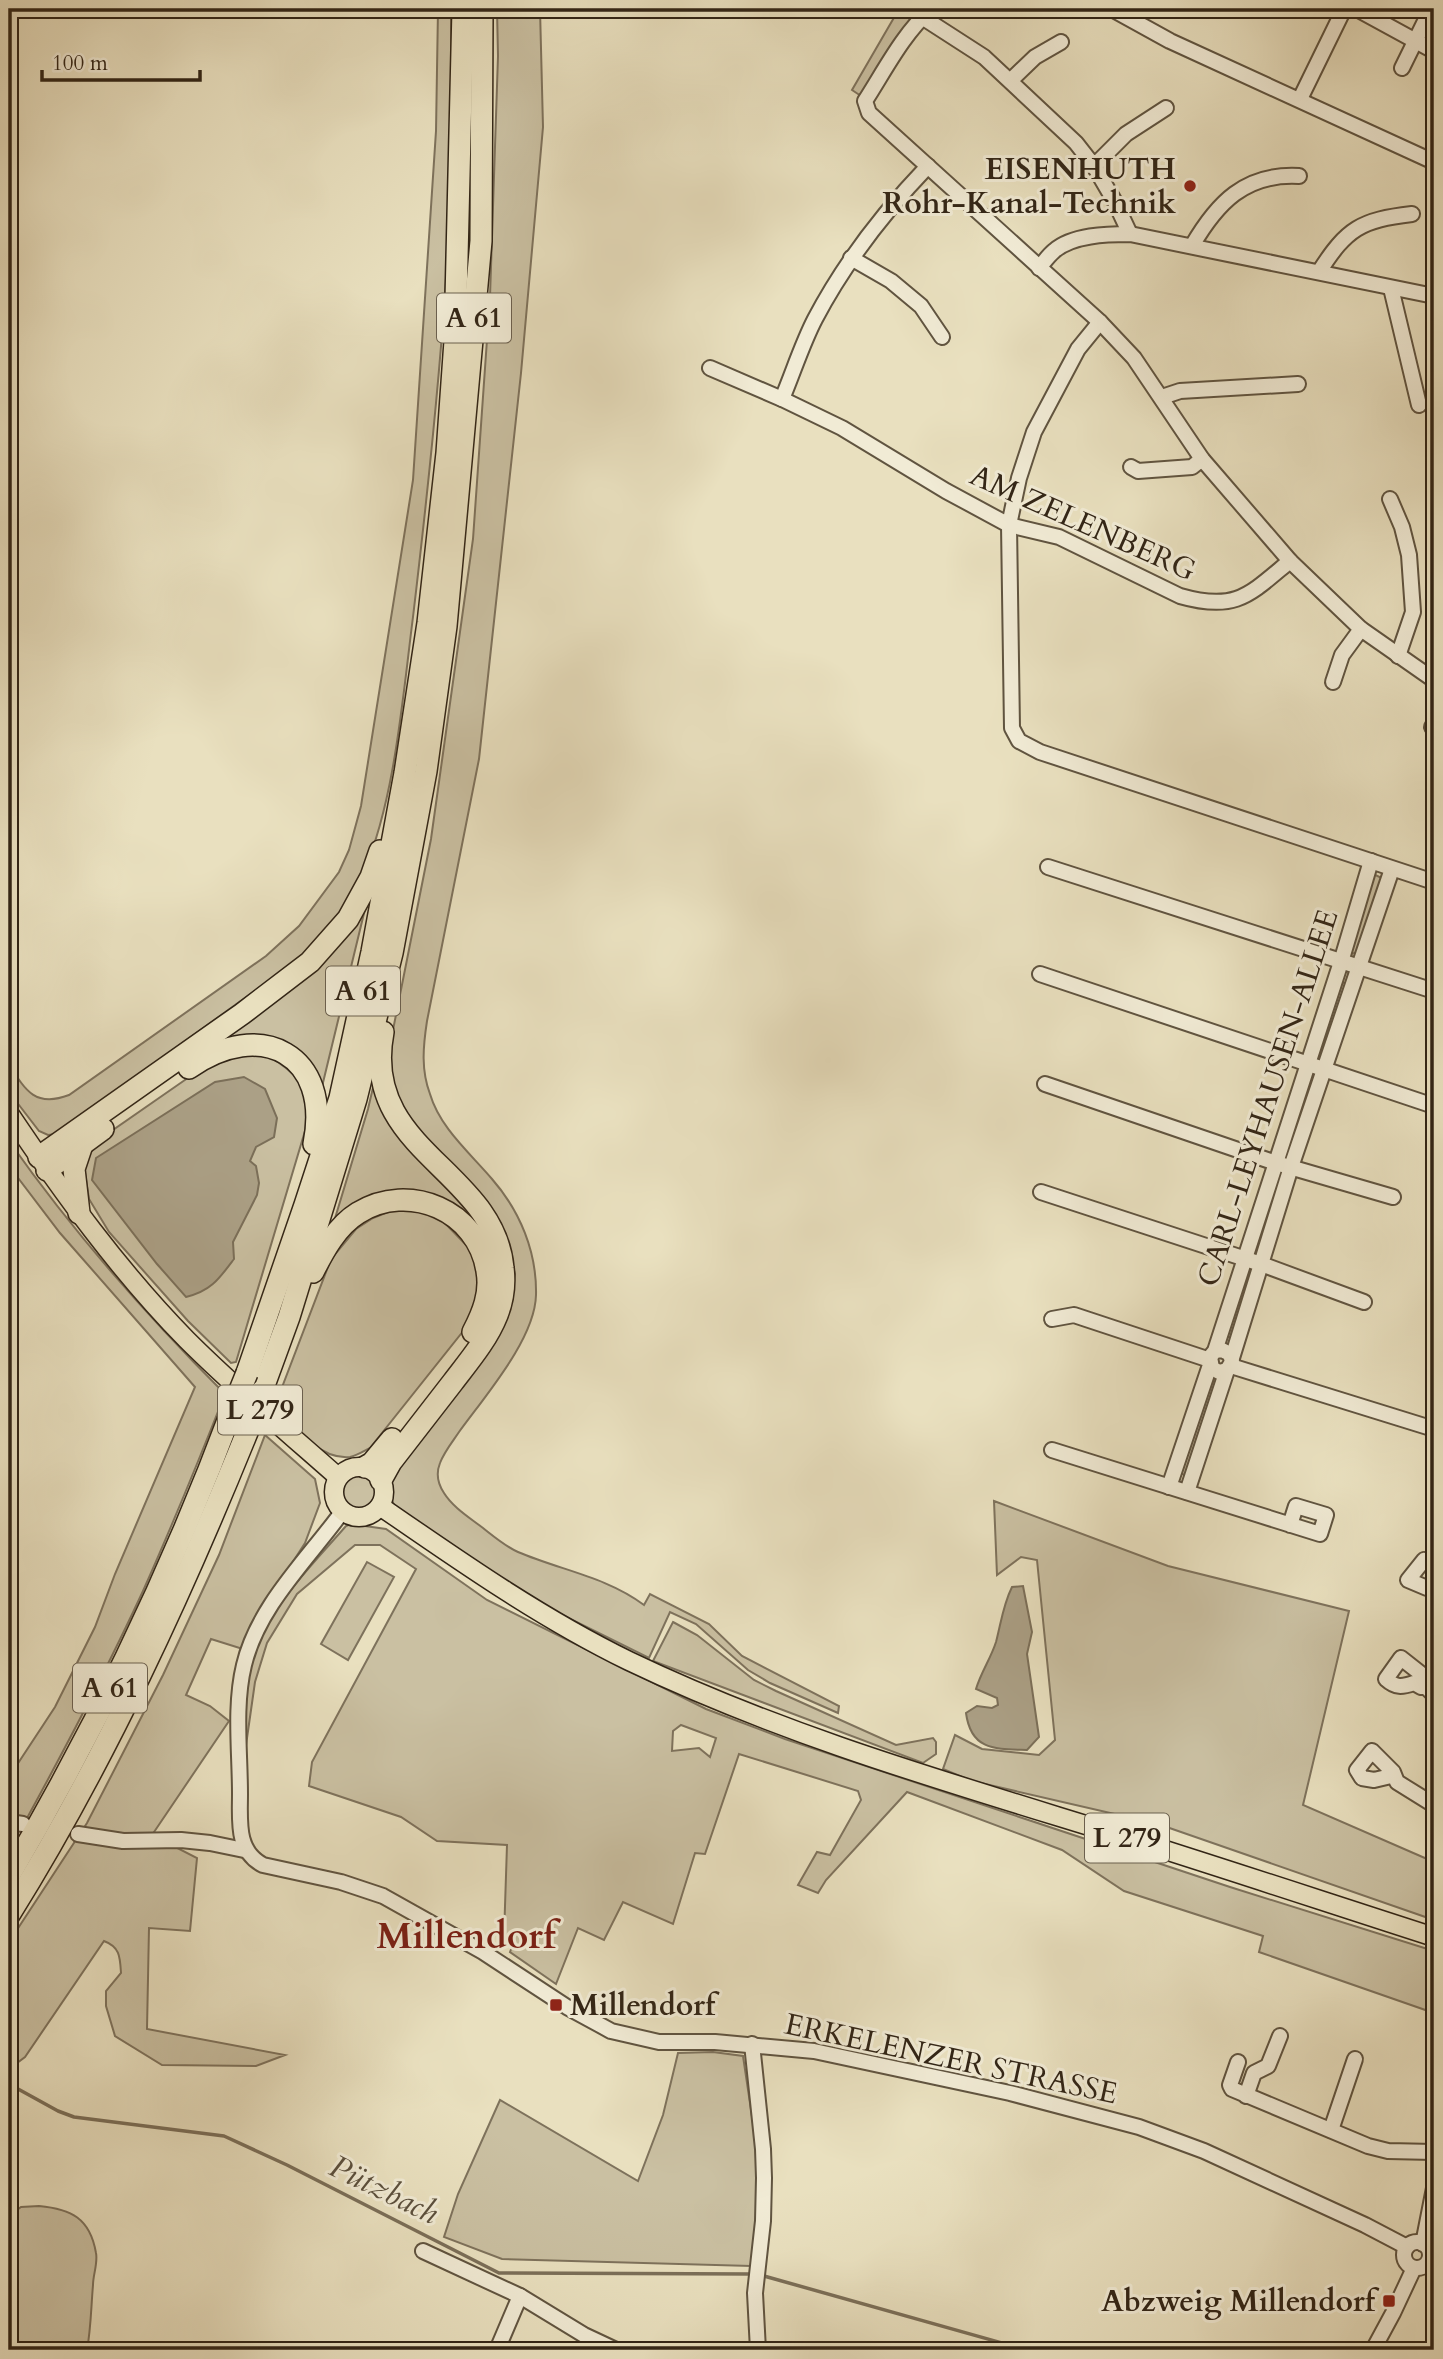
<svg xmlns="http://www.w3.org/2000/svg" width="1443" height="2359" font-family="Cardo,serif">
  <rect width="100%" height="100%" fill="#e9e0bf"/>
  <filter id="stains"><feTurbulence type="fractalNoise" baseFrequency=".00286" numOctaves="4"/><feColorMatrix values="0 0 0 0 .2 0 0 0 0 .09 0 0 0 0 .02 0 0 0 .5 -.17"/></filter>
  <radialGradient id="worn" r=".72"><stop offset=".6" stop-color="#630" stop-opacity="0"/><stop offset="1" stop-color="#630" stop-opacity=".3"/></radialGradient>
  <!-- green -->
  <g fill="#cac0a2" stroke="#7e725c" stroke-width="2" fill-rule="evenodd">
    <path d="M438,9H451C451,93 452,179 447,263C440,381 427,499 413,617C403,694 395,800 364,871C350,902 328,928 306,954L56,1134L48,1135L39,1131L9,1092V1064C25,1090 35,1108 69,1095L266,956L299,926L339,872L349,850L361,806L413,480L436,131Z"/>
    <path d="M497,9H540L543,127L521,373L479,759L427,1021C423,1047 421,1070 430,1094C440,1128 470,1153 492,1179C520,1211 537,1252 536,1295C535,1339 485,1396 459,1432C453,1441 444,1452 440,1463C436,1473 438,1484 444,1493C452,1506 467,1516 479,1525C491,1534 504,1546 518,1552C560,1570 607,1577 644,1605L650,1594L709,1624L742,1656L839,1706L838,1713L770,1683L748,1670L696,1624L670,1612L649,1658L516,1592L395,1508L390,1494L391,1479L508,1313L515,1274L504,1232L431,1148L397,1098L388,1055L431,839L473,539L490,297L498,56Z"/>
    <polygon points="899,9 924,9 861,96 852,90"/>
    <polygon points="1373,874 1382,878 1358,952 1351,954"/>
    <polygon points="366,905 320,1095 302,1063 221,1043 213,1039"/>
    <polygon points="1342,982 1347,984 1323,1052 1317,1047"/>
    <path d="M266,1054C302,1078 312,1087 305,1131L236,1362L231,1363L188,1321L109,1232L89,1199L83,1160L90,1146L205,1066L222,1058Z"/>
    <polygon points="375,1079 477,1217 491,1278 431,1196 333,1225 368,1109"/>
    <path d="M9,1141C73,1232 146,1315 225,1394C199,1460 172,1526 143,1591C107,1669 67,1745 26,1820L9,1815V1777L55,1707L95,1627L115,1574L195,1387L60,1233L9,1166Z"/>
    <path d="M398,1208L438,1216L470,1249L478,1272L477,1302L464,1330L370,1448C364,1451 356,1456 350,1457C317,1460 294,1425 276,1403L331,1259L356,1229L373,1218Z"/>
    <polygon points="1245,1278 1250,1280 1232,1338 1226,1336"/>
    <polygon points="1212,1381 1217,1383 1186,1476 1181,1473 1208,1384"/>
    <path d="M265,1435L315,1479L320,1503L305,1543L260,1613L246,1650L211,1639L186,1695L210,1706L229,1721L152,1835L197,1858L190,1931L149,1928L147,2029L285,2055L256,2066L162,2065L115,2036L106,2006V1991L121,1973C120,1957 120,1947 104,1941L25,2057L9,2069V1942L87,1823L163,1675L219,1555Z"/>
    <circle cx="359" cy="1493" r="22"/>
    <polygon points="994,1501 1168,1566 1349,1611 1303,1805 1434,1862 1434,1920 1158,1824 972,1781 943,1769 955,1735 982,1749 1039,1755 1055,1740 1037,1560 1021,1557 997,1575"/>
    <path d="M351,1524L386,1529L487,1600L706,1709L785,1739L1230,1887L1434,1951V2013L1259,1952L1263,1936L1124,1891L1062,1850L907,1792L826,1880L818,1893L798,1885L817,1852L830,1855L861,1800L858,1791L739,1754L705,1854L695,1853L673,1924L623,1902L604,1940L578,1928L556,1984L510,1952L513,1944L504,1937L507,1845L437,1841L401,1817L309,1786L312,1762L416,1569L380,1545H355L297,1594L267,1643L255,1682L246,1745L244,1738C245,1714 244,1686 250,1663C264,1612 312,1565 346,1526ZM681,1725L716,1738L710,1757L699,1748L672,1751L673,1731Z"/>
    <polygon points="367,1562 394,1577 348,1660 321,1644"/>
    <polygon points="673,1622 697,1635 754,1680 776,1691 896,1745 933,1738 936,1742 936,1754 923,1763 653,1661"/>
    <polygon points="713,2052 743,2056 757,2150 756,2227 751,2266 502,2259 444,2237 458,2194 500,2100 638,2181 663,2115 678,2053"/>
    <path d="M39,2206C71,2209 90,2218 96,2253C98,2263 93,2275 93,2285C91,2308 91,2328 87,2350H9V2216L21,2207Z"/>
  </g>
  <!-- water -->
  <g fill="#aba086" stroke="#7b6f59" stroke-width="2">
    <path d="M244,1077L265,1089L277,1118L274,1137L256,1147L250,1161L256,1166L259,1183L257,1195L233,1242L234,1259C219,1279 211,1291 186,1297L157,1264L92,1180L96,1158L215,1082Z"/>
    <path d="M1023,1586L1032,1632L1027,1654L1039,1737L1027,1750C996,1749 971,1751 966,1713L977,1706L992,1708L998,1705L997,1698L976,1689C981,1672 991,1658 996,1642C1001,1623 1003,1605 1012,1587Z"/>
  </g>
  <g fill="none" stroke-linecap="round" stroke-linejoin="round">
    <!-- stream -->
    <g stroke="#7b6f59" stroke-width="3.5">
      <polyline points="9,2084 58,2111 74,2117 224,2136 287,2165 499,2273 751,2274"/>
      <polyline points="764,2276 1027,2350"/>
    </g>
    <defs>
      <g id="minor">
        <path d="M931,9C903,34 885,70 865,101L869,113L1100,322L1134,358L1202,459L1290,561L1361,629L1434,680"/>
        <polyline points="1112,9 1170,41 1434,162"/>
        <polyline points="1357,9 1434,51"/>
        <polyline points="922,17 984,57 1076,143 1094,166 1115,202 1130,234"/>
        <polyline points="1402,68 1431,9"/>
        <polyline points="1011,80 1035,57 1061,42"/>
        <polyline points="1300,99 1344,9"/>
        <path d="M928,166C884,212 845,262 815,319C802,344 793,373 782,399L842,428L946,491L1009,525L1059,537L1180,596C1236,612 1249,595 1290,561"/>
        <polyline points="1094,166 1126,134 1166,108"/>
        <path d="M1192,246C1217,203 1245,173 1299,176"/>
        <polyline points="851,258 891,281 921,306 942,337"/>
        <path d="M1039,268C1044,262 1048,256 1054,251C1072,235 1107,234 1130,234L1434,296"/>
        <path d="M1319,272C1347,228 1361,220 1412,214"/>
        <polyline points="1391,288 1419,405"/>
        <polyline points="1100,322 1078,349 1034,432 1019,478 1009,525 1012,728 1019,741 1040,752 1434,882"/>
        <polyline points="710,368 782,399"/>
        <polyline points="1162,397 1180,391 1298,384"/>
        <polyline points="1131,467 1138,471 1192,467 1202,459"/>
        <polyline points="1390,499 1402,527 1409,555 1413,612 1398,656"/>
        <polyline points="1333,682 1342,655 1361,629"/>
        <polyline points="1432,727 1434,724"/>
        <polyline points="1048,867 1434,991"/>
        <polyline points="1040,974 1434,1106"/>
        <polyline points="1045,1084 1276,1163 1393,1197"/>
        <polyline points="1041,1192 1261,1264 1364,1302"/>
        <polyline points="1052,1319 1074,1315 1210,1360"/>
        <polyline points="1215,1351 1222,1350 1230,1354 1232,1362 1227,1370 1219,1372 1212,1368 1210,1357 1215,1351 1341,962 1371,861"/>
        <polyline points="1232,1358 1291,1167 1392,869"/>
        <polyline points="1231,1366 1434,1429"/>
        <polyline points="1052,1450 1320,1534 1326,1515 1296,1506 1290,1525"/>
        <polyline points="1169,1487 1210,1365"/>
        <polyline points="1187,1492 1227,1370"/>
        <path d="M342,1512C308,1559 258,1606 244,1665C234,1706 240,1752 240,1794C240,1821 236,1851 263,1865L341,1882L383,1896L483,1952L567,2007L611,2031L659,2042H715L814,2051L1010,2093L1139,2127L1204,2151L1365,2225L1407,2247"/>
        <polyline points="1434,1565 1424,1560 1408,1580 1427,1588 1434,1587"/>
        <path d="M1422,1683L1421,1687L1414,1683C1402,1687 1396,1688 1386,1679L1401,1658L1420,1673L1423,1680L1422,1683L1434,1695"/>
        <polyline points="1393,1772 1391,1776 1374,1780 1362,1778 1357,1770 1372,1751 1393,1772 1397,1782 1434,1805"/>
        <polyline points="9,1822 23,1824"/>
        <polyline points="78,1834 123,1841 181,1840 210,1843 244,1850"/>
        <polyline points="752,2044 763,2149 764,2178 763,2221 755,2293 758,2350"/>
        <polyline points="1238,2062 1230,2085 1232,2089 1368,2146 1388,2151 1434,2152"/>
        <polyline points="1246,2096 1254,2073 1268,2066 1280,2036"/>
        <polyline points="1331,2130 1355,2059"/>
        <circle cx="1417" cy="2255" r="13"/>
        <polyline points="1423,2244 1434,2188"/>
        <polyline points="423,2251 520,2296 584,2335 616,2350"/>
        <polyline points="497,2350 520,2296"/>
        <polyline points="1373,2350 1393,2313 1414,2268"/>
      </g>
      <g id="major">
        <path d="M9,1113C62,1192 120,1272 187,1340C235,1388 287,1432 338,1477"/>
        <circle cx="359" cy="1492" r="25"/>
        <path d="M380,1506C461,1562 541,1618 629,1661C777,1732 933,1778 1089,1826C1205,1862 1319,1900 1434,1937"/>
      </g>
      <g id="highway">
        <path d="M189,1068C261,1017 332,1055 314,1144"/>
        <polyline points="39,1157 242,1014 310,962 348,919 371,877 380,851"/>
        <polyline points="47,1170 103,1129"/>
        <polyline points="79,1213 74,1169 82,1145"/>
        <path d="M313,1272C324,1250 337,1226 358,1213C409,1181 478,1211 487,1271C491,1293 483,1313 473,1332"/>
        <polyline points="247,1373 305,1205 340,1098 372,952 405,773 428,623 447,453 455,341 463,9"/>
        <polyline points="262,1391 289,1317 356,1099 392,953 426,771 446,626 481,241 482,9"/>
        <polyline points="365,1467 372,1463 392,1439"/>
        <path d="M381,1480L391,1462C412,1435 433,1408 453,1382C469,1361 487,1340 497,1315C503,1300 505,1284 503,1268C494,1169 360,1151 383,1032"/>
        <path d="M9,1876C96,1728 172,1571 232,1410"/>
        <path d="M9,1915C105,1761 182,1593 250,1425"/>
      </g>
    </defs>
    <!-- minor casing -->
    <use href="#minor" stroke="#605440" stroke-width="18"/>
    <!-- major casing -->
    <use href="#major" stroke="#322516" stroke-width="21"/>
    <!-- highway casing -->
    <use href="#highway" stroke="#322516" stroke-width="24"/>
    <!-- minor -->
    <use href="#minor" stroke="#f1ebd5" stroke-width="14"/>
    <!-- major -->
    <use href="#major" stroke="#e9e0bf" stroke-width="18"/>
    <!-- highway -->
    <use href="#highway" stroke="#e9e0bf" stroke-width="21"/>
    <defs>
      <g id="highway-bridge">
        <polyline points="232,1410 247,1373"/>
        <polyline points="250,1425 262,1391"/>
      </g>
    </defs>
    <!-- highway-bridge casing -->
    <use href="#highway-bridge" stroke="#322516" stroke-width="24" stroke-linecap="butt"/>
    <!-- highway-bridge -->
    <use href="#highway-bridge" stroke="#e9e0bf" stroke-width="21"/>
  </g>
  <!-- markers -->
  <g fill="#8f2418" stroke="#f1ebd5" stroke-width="2.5">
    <circle cx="1190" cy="186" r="7"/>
    <rect x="549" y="1998" width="14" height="14" rx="3.5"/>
    <rect x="1382" y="2294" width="14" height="14" rx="3.5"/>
  </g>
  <g text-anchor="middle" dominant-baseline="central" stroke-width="6" stroke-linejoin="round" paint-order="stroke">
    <!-- shield labels -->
    <g fill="#f1ebd5" stroke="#6b604f" stroke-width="2">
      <rect x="437" y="293.5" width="74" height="49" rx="5"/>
      <rect x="326" y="966.5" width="74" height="49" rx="5"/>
      <rect x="218" y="1385.5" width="84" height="49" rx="5"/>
      <rect x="73" y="1663.5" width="74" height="49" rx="5"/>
      <rect x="1085" y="1813.5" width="84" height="49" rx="5"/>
    </g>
    <g font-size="28" font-weight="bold" fill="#322516">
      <text x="474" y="318">A 61</text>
      <text x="363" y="991">A 61</text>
      <text x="260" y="1410">L 279</text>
      <text x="110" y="1688">A 61</text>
      <text x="1127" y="1838">L 279</text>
    </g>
    <!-- poi labels -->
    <g font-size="30" font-weight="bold" fill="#322516" stroke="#f1ebd5" text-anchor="end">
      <text x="1176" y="169">EISENHUTH<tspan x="1176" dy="34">Rohr-Kanal-Technik</tspan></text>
      <text x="570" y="2005" text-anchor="start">Millendorf</text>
      <text x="1375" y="2301">Abzweig Millendorf</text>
    </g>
    <!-- street labels -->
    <g font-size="30" fill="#322516" stroke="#f1ebd5">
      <text transform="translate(1083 523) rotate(24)">AM ZELENBERG</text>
      <text transform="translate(1268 1098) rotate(-72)">CARL-LEYHAUSEN-ALLEE</text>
      <text transform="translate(951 2059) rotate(12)">ERKELENZER STRASSE</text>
    </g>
    <!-- water labels -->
    <g font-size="32" font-style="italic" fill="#5c503d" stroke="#f1ebd5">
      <text transform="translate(384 2190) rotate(26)">Pützbach</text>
    </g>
    <!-- district labels -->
    <g font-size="37" font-weight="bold" fill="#7a1f14" stroke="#f1ebd5">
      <text x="466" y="1936">Millendorf</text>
    </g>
  </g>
  <!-- margin -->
  <rect width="1443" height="2359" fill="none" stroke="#e9e0bf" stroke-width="35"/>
  <rect x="10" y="10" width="1422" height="2338" fill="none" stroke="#322516" stroke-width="3.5"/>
  <rect x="18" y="18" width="1408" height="2324" fill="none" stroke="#322516" stroke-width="2"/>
  <!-- scale -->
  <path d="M42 70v10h158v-10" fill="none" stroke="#322516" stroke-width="3.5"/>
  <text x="52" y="70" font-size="21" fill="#322516" stroke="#f1ebd5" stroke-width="5" paint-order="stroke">100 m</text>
  <rect width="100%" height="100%" filter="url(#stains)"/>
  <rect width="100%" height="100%" fill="url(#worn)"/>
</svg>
